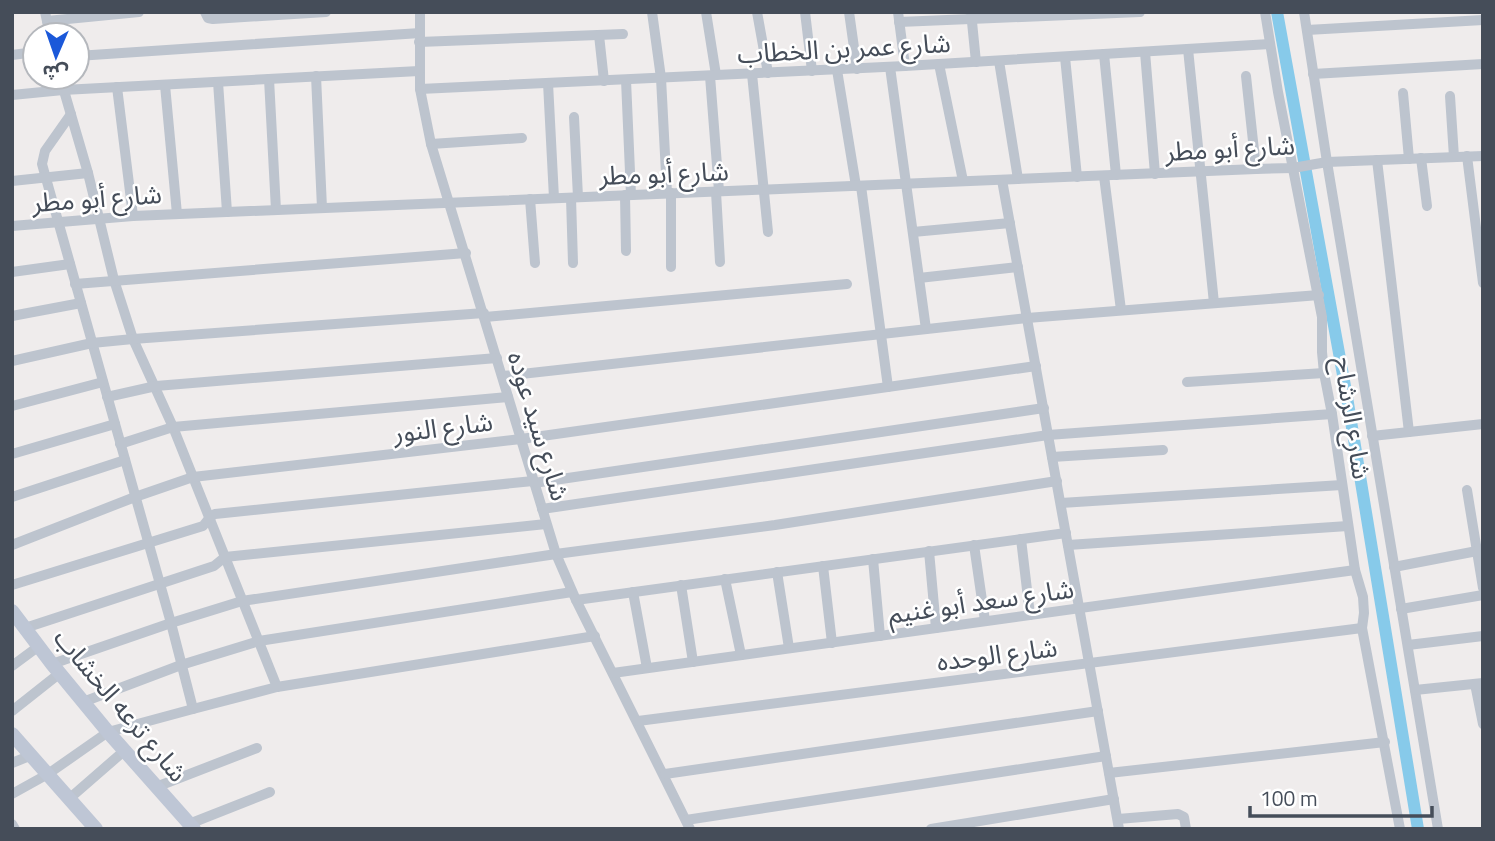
<svg xmlns="http://www.w3.org/2000/svg" width="1495" height="841" font-family="'Titillium Web','Noto Sans Arabic',sans-serif">
  <rect width="100%" height="100%" fill="#efecec"/>
  <g fill="none" stroke-linecap="round" stroke-linejoin="round">
    <!-- canal -->
    <polyline stroke="#87caea" stroke-width="12" points="1277,12 1347,397 1418,829"/>
    <!-- street -->
    <g stroke="#bdc4ce" stroke-width="10">
      <polyline points="45,12 50,35"/>
      <polyline points="205,12 208,18 213,19 326,12"/>
      <polyline points="420,12 420,89 431,144 556,554 576,600 690,829"/>
      <polyline points="652,12 661,78 667,193"/>
      <polyline points="706,12 716,75"/>
      <polyline points="757,12 768,73"/>
      <polyline points="805,12 812,71"/>
      <polyline points="849,12 857,69"/>
      <polyline points="898,12 905,66"/>
      <polyline points="971,12 976,62"/>
      <polyline points="1265,12 1278,92 1322,317 1322,352 1324,373 1332,414 1355,570 1363,597 1364,613 1362,628 1400,829"/>
      <polyline points="1304,12 1327,162 1438,829"/>
      <polyline points="47,21 139,12"/>
      <polyline points="899,22 1140,12"/>
      <polyline points="1307,30 1483,20"/>
      <polyline points="599,35 604,81"/>
      <polyline points="419,42 623,34"/>
      <polyline points="1188,49 1214,303"/>
      <polyline points="1145,52 1155,174"/>
      <polyline points="1104,54 1116,175"/>
      <polyline points="12,55 35,52"/>
      <polyline points="77,56 420,33"/>
      <polyline points="1065,57 1077,177"/>
      <polyline points="999,61 1018,179"/>
      <polyline points="939,64 963,181"/>
      <polyline points="890,67 926,329"/>
      <polyline points="837,70 856,186"/>
      <polyline points="752,74 768,232"/>
      <polyline points="1313,74 1483,64"/>
      <polyline points="316,76 322,208"/>
      <polyline points="710,76 719,191"/>
      <polyline points="1246,76 1256,169"/>
      <polyline points="60,77 88,173 114,280 133,339 173,427 277,687"/>
      <polyline points="269,79 276,210"/>
      <polyline points="626,80 631,195"/>
      <polyline points="218,82 227,212"/>
      <polyline points="548,83 554,198"/>
      <polyline points="165,85 177,214"/>
      <polyline points="117,87 133,216"/>
      <polyline points="420,89 905,66 1270,44"/>
      <polyline points="1403,93 1409,159"/>
      <polyline points="12,95 63,90 419,71"/>
      <polyline points="1450,96 1454,157"/>
      <polyline points="71,114 45,151 42,164 171,623 193,709"/>
      <polyline points="574,117 578,197"/>
      <polyline points="431,144 522,138"/>
      <polyline points="1467,156 1483,283"/>
      <polyline points="1421,158 1427,206"/>
      <polyline points="1377,160 1409,432"/>
      <polyline points="1104,176 1121,310"/>
      <polyline points="1002,180 1119,829"/>
      <polyline points="12,181 88,173"/>
      <polyline points="861,186 888,387"/>
      <polyline points="716,192 720,262"/>
      <polyline points="671,193 671,267"/>
      <polyline points="625,195 626,251"/>
      <polyline points="571,198 573,263"/>
      <polyline points="530,199 535,263"/>
      <polyline points="12,226 133,216 1256,169 1293,168 1327,162 1483,156"/>
      <polyline points="913,232 1010,223"/>
      <polyline points="12,272 70,264"/>
      <polyline points="919,278 1018,267"/>
      <polyline points="75,284 466,253"/>
      <polyline points="12,316 81,303"/>
      <polyline points="485,317 847,284"/>
      <polyline points="12,361 92,343 133,339 484,313"/>
      <polyline points="503,376 1027,318 1319,295"/>
      <polyline points="1187,382 1324,373"/>
      <polyline points="107,397 156,386 497,358"/>
      <polyline points="12,406 103,382"/>
      <polyline points="1372,436 1483,424"/>
      <polyline points="120,444 173,427 508,397"/>
      <polyline points="12,454 115,424"/>
      <polyline points="1052,457 1163,450"/>
      <polyline points="534,483 1044,408"/>
      <polyline points="1467,490 1483,588"/>
      <polyline points="12,497 125,460"/>
      <polyline points="1061,503 1342,485"/>
      <polyline points="542,509 1048,435 1332,414"/>
      <polyline points="1021,539 1030,615"/>
      <polyline points="12,545 135,497 193,477 521,439 1036,366"/>
      <polyline points="974,545 985,621"/>
      <polyline points="1068,545 1348,526"/>
      <polyline points="929,551 936,628"/>
      <polyline points="873,559 880,636"/>
      <polyline points="823,566 832,643"/>
      <polyline points="1394,567 1477,551"/>
      <polyline points="777,572 789,648"/>
      <polyline points="725,579 741,655"/>
      <polyline points="12,585 203,526 211,516 215,514 533,481"/>
      <polyline points="681,585 693,662"/>
      <polyline points="633,592 647,668"/>
      <polyline points="576,600 1066,533"/>
      <polyline points="1401,609 1483,595"/>
      <polyline points="25,628 214,566 225,557 546,524"/>
      <polyline points="1408,645 1483,636"/>
      <polyline points="52,664 171,623 242,601 556,554 775,525 1057,481"/>
      <polyline points="12,666 39,646"/>
      <polyline points="613,673 1355,570"/>
      <polyline points="1475,684 1483,724"/>
      <polyline points="1415,690 1483,683"/>
      <polyline points="83,702 181,665 259,641 572,592"/>
      <polyline points="12,711 60,673"/>
      <polyline points="638,721 1362,628"/>
      <polyline points="12,763 32,755"/>
      <polyline points="1109,773 1385,742"/>
      <polyline points="665,774 1098,711"/>
      <polyline points="156,787 257,748"/>
      <polyline points="12,794 48,774 108,732 193,709 277,687 595,636"/>
      <polyline points="70,798 124,751"/>
      <polyline points="1118,819 1178,814 1184,817 1186,829"/>
      <polyline points="686,820 1106,756"/>
      <polyline points="12,824 15,829"/>
      <polyline points="189,824 270,792"/>
      <polyline points="931,829 1114,799"/>
    </g>
    <!-- secondary -->
    <g stroke="#bec6d5" stroke-width="14">
      <polyline points="12,611 52,664 108,732 194,829"/>
      <polyline points="12,734 96,829"/>
    </g>
  </g>
  <g text-anchor="middle" dominant-baseline="central" stroke-width="5" stroke-linejoin="round" paint-order="stroke">
    <!-- street labels -->
    <g font-size="26" fill="#454d59" stroke="#fff">
      <text transform="translate(844 48) rotate(-3)">شارع عمر بن الخطاب</text>
      <text transform="translate(1230 148) rotate(-3)">شارع أبو مطر</text>
      <text transform="translate(664 173) rotate(-2)">شارع أبو مطر</text>
      <text transform="translate(97 198) rotate(-4)">شارع أبو مطر</text>
      <text transform="translate(1353 418) rotate(81)">شارع الرشاح</text>
      <text transform="translate(539 426) rotate(73)">شارع سيد عوده</text>
      <text transform="translate(443 427) rotate(-7)">شارع النور</text>
      <text transform="translate(981 601) rotate(-8)">شارع سعد أبو غنيم</text>
      <text transform="translate(997 654) rotate(-7)">شارع الوحده</text>
      <text transform="translate(121 705) rotate(50)">شارع ترعه الخشاب</text>
    </g>
  </g>
  <!-- border -->
  <rect width="1495" height="841" fill="none" stroke="#454d59" stroke-width="28"/>
  <!-- north arrow -->
  <g transform="translate(56 56) rotate(182)"><circle r="33" fill="#ffffff" stroke="#b5b8bd" stroke-width="2"/>
  <path d="M0-5L12 26L0 18L-12 26Z" fill="#1b58d9"/>
  <text y="-10" font-size="19" font-weight="bold" text-anchor="middle" fill="#454d59">ش</text>
  </g>
  <!-- scale -->
  <path d="M1250 806v10h182v-10" fill="none" stroke="#454d59" stroke-width="3.5"/>
  <text x="1260" y="806" font-size="21" fill="#454d59" stroke="#ffffff" stroke-width="5" paint-order="stroke">100 m</text>
</svg>
